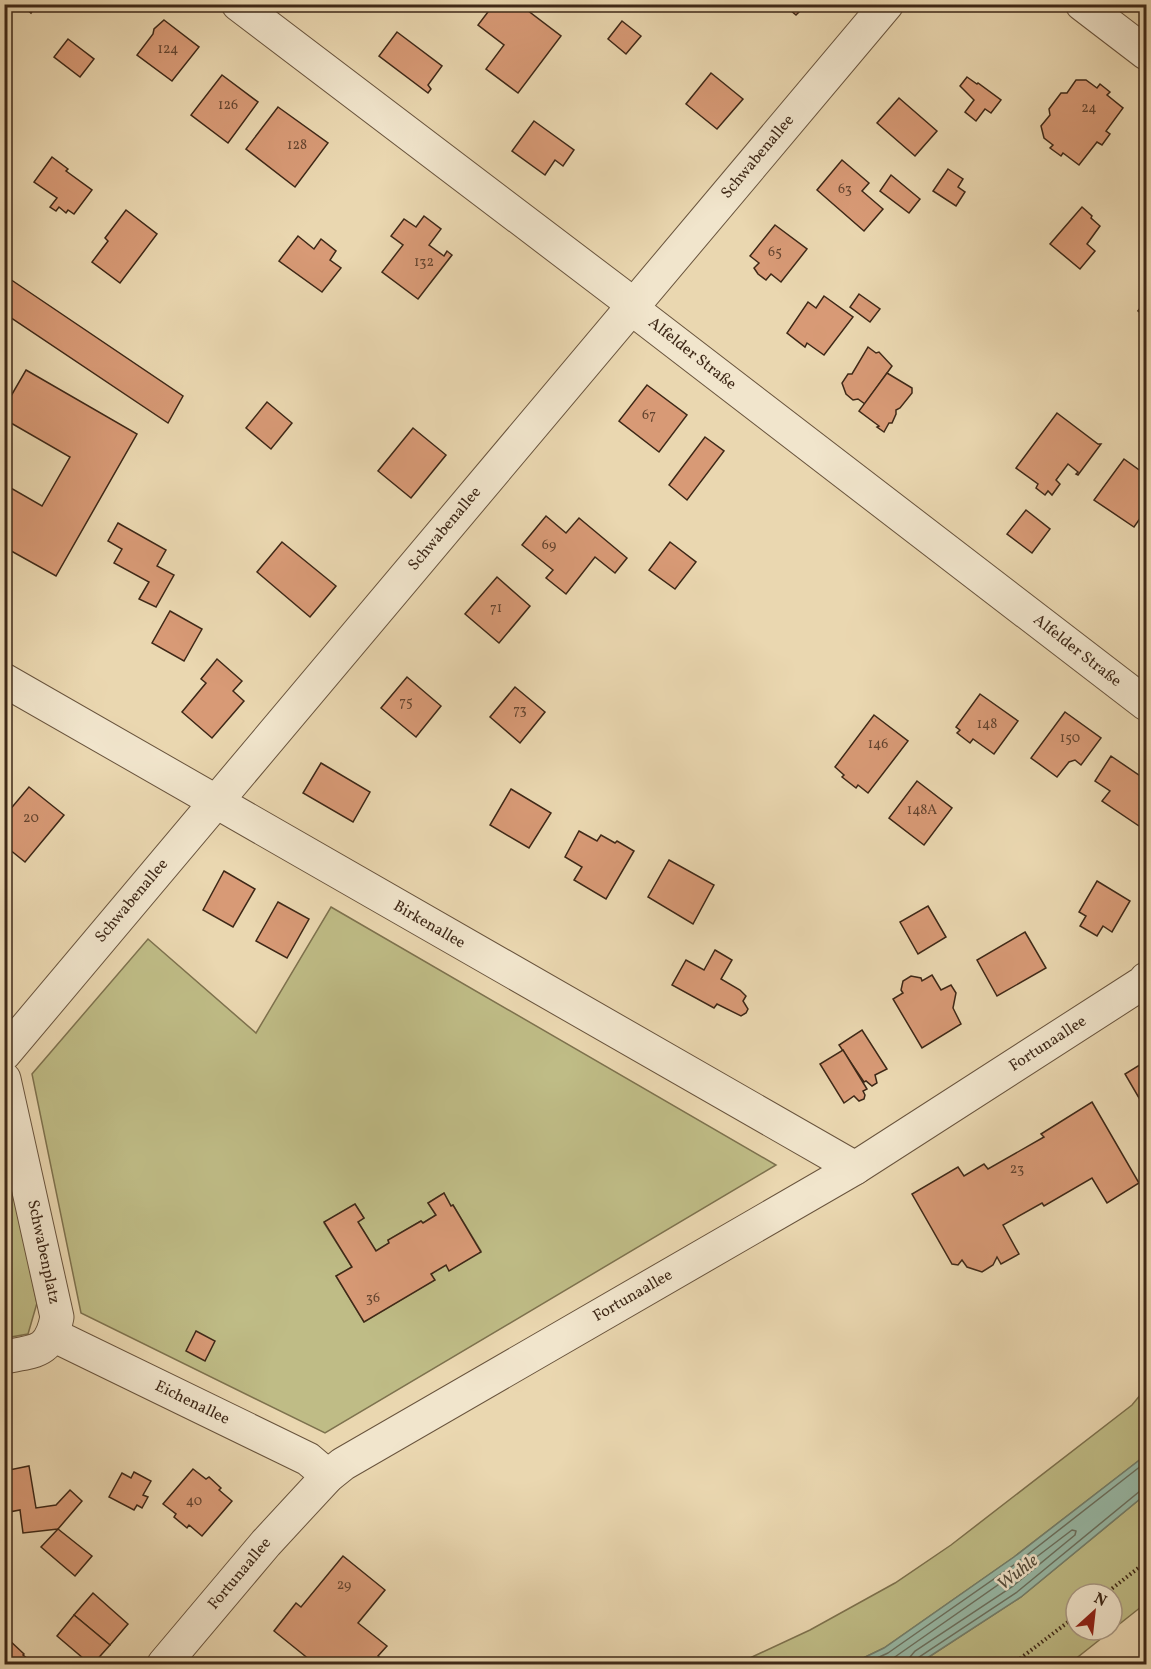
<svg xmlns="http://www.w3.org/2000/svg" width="1151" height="1669" font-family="Vollkorn,serif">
  <rect width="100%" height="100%" fill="#ead7b0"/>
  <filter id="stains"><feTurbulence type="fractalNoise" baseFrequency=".00333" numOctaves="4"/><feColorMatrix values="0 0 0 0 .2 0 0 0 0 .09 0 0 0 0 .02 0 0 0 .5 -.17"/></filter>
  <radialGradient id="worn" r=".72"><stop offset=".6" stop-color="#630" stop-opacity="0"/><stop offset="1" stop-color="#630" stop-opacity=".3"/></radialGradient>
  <!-- green -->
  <g fill="#bfbc86" stroke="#7e724e" stroke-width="1.5" fill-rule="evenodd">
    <path d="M331,907L776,1165L325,1433L81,1313L32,1074L148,939L256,1033ZM444,1193L451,1206L453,1205L481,1251L450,1270L446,1265L431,1274L434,1280L364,1322L336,1276L352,1267L324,1223L355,1204L364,1218L358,1222L376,1251L389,1243L388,1240L421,1221L423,1223L436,1215L428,1203Z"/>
    <polygon points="4,1144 37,1303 28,1334 5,1338"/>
    <polygon points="1146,1388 1146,1455 1014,1557 884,1648 851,1664 737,1664 810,1630 895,1583 951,1545 1132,1405"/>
    <path d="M1146,1494V1603L1069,1664H918L1021,1597ZM1076,1594H1112V1630H1076Z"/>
  </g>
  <!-- water -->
  <polygon fill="#98baa8" stroke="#74806e" stroke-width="1.5" points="1146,1455 1146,1494 1021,1597 918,1664 851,1664 884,1648 1014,1557"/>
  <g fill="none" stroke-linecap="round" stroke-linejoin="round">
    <!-- shore -->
    <g stroke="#6b7160" stroke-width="1.5">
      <polyline points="864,1664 888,1653 1018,1562 1146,1462"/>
      <polyline points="881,1664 892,1659 1022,1568 1072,1530 1076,1531 1075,1535 1013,1586 915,1651 910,1657 908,1664"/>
      <polyline points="916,1664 919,1657 1017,1592 1140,1491 1146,1490"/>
    </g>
  </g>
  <!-- building -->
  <g fill="#d89a76" stroke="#3e2817" stroke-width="1.5">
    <polygon points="21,4 37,4 31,13"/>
    <polygon points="494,4 519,4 561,36 518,93 486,69 504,45 478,25"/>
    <polygon points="783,4 803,4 805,6 796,15"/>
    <polygon points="164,20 199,47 172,81 137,55 153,34 154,29"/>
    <polygon points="622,21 641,36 626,54 608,39"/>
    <polygon points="397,32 442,66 428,85 431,89 428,93 379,56"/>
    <polygon points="68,39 94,59 80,77 54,57"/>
    <polygon points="711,73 743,99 717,129 686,104"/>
    <polygon points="222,75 258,102 228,143 191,115"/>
    <polygon points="967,77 977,84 978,83 1001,100 991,113 985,109 976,121 965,112 974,100 960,86"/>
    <polygon points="1076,80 1086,80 1097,88 1100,84 1110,92 1107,95 1123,108 1106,131 1110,134 1102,145 1097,142 1079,165 1063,153 1061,156 1050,148 1053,145 1044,138 1041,126 1050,115 1049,109 1061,93 1067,93"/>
    <polygon points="899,98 937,131 915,156 877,123"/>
    <polygon points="278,107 328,143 295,187 246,149"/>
    <polygon points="534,121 574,150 563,166 555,160 545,175 512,151"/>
    <polygon points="52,157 68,169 66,171 92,190 74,214 68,210 66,213 59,207 56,211 50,207 57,198 34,182"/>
    <polygon points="842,160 869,183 862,191 883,209 864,231 817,190"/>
    <polygon points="948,169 963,179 958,187 965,192 956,206 933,191"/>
    <polygon points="891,175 920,199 909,213 880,191"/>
    <polygon points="1082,207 1092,216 1091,218 1100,226 1087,244 1095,251 1080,269 1050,244"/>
    <polygon points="126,210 157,234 120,283 92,262 108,241 105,238"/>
    <polygon points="424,216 441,229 429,245 444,256 447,251 452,255 418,299 382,272 403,245 391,236 404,219 416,227"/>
    <polygon points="775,225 807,249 781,282 771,274 766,280 758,274 754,268 759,263 750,256"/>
    <polygon points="298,236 314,249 321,239 336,251 330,260 341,268 322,292 279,261"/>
    <polygon points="4,275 183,396 168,423 4,313"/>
    <polygon points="859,294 880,309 870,322 850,307"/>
    <polygon points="824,296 853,317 824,355 807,343 805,347 787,333 808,302 816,308"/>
    <polygon points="1146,300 1146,318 1138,311"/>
    <polygon points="868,347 876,353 879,352 892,366 865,404 858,399 853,400 846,394 842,383 848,374 852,374"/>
    <polygon points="26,370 137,434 56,576 4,547 4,484 42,506 70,457 4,419 4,408"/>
    <polygon points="887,373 912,388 912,393 900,408 896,410 896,414 892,423 889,423 884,432 877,427 879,426 859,411"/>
    <polygon points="647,385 687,415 659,452 619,421"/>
    <polygon points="267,402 292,423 271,449 246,428"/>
    <polygon points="1057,413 1098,444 1101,444 1078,475 1076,474 1078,472 1068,464 1056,480 1060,484 1052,495 1048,491 1045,495 1036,488 1038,484 1016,468"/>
    <polygon points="413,428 446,455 411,498 378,471"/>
    <polygon points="705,437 724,451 687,500 669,485"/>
    <polygon points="1124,459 1146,475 1146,510 1134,527 1094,500"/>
    <polygon points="1026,510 1050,529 1032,553 1007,534"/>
    <polygon points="546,516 566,533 579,518 627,558 615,573 595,557 566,594 546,578 553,570 522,545"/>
    <polygon points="118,523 166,550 157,566 174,575 156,607 139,599 149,582 114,563 122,549 108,541"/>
    <polygon points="282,542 336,586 310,617 257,572"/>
    <polygon points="670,542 696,562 675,589 649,570"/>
    <polygon points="497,577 530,606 499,643 465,614"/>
    <polygon points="170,611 202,629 184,661 152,643"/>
    <polygon points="217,659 242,681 233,691 244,701 212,738 182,712 206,683 201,679"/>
    <polygon points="407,677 441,706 416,737 381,708"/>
    <polygon points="515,687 545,712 520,743 490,717"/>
    <polygon points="980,694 1018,721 994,754 973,739 970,743 957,733 960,730 956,727"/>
    <polygon points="1065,712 1101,738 1081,765 1075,760 1069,762 1057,777 1031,758"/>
    <polygon points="874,715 908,741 868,793 858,785 856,788 842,777 844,775 835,767"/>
    <polygon points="1111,756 1146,780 1146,814 1139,826 1102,801 1110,791 1095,781"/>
    <polygon points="321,763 370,792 353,822 303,793"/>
    <polygon points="917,781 952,808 924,845 889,818"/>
    <polygon points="29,787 64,815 25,862 4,845 4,809 8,812"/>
    <polygon points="511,789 551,813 529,848 490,825"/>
    <polygon points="579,831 597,841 601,835 615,843 617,841 634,851 606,899 574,880 582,867 565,857"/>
    <polygon points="669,860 714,885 693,924 648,897"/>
    <polygon points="224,871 255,889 233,927 203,910"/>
    <polygon points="1097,881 1130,901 1112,932 1103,926 1097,936 1080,926 1086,916 1079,912"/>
    <polygon points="278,902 309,919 287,958 256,941"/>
    <polygon points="928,906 946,937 918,954 900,922"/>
    <polygon points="1025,932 1046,968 997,996 977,960"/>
    <polygon points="715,950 732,960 721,979 740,990 746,996 743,1001 748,1009 746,1013 741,1016 717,1004 714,1008 672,985 686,960 704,970"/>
    <polygon points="932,975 941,990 951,985 956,993 953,1008 961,1024 922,1048 893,999 903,993 901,990 903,981 911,976 921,978 922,981"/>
    <polygon points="862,1030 887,1069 875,1075 877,1083 872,1086 866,1081 864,1082 839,1045"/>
    <polygon points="843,1050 867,1089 863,1091 865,1095 864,1099 859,1101 854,1096 844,1103 820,1064"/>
    <polygon points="1146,1061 1146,1110 1125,1074"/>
    <polygon points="1092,1102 1139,1183 1107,1203 1092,1178 1044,1206 1042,1203 1003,1225 1019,1254 1001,1264 997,1257 993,1265 982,1272 967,1267 962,1260 958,1265 952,1264 912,1194 958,1167 964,1176 984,1164 988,1169 1044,1137 1041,1134"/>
    <polygon points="444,1193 451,1206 453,1205 481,1252 449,1271 446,1265 431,1274 435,1280 364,1322 336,1276 352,1267 324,1222 355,1204 364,1218 358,1222 376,1251 389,1243 388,1240 421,1221 423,1223 436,1215 428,1203"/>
    <polygon points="196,1331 215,1341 205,1361 186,1351"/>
    <polygon points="29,1466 36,1508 56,1505 70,1490 82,1501 58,1529 23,1533 20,1510 4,1513 4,1471"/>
    <polygon points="193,1469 206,1479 209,1477 221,1488 219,1490 232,1501 202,1536 189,1525 187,1528 174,1517 176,1514 163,1504"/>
    <polygon points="134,1472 151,1481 143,1495 148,1497 142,1508 137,1505 134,1510 109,1497 122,1473 131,1478"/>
    <polygon points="58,1529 92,1556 75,1576 41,1547"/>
    <polygon points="343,1556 385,1590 358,1623 387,1646 378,1656 389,1664 315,1664 274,1631 296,1603 301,1607"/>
    <polygon points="93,1593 128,1624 110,1645 74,1615"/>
    <polygon points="74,1615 110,1645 93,1664 90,1664 57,1636"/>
    <polygon points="8,1639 24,1654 23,1655 34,1664 4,1664 4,1643"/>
  </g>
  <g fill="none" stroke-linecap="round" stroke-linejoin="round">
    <defs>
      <g id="minor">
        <polyline points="238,4 621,295 631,308 1146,704"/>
        <polyline points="1082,4 1146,53"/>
        <polyline points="4,680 855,1168"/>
        <polyline points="4,1054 887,4"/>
        <path d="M4,1079L57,1317C50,1353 36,1351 4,1357"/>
        <polyline points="53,1335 308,1459 328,1476"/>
        <polyline points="164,1664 266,1543 328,1476 343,1464 855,1168 1144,982 1146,979"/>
      </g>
    </defs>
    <!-- minor casing -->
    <use href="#minor" stroke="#69543d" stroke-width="35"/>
    <!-- path -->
    <g stroke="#3e2817" stroke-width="4" stroke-dasharray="1.5 3" stroke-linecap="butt">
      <polyline points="1105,1594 1146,1562"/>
      <polyline points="1013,1664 1076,1616"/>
    </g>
    <!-- minor -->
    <use href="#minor" stroke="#f1e5cc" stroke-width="33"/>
  </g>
  <g text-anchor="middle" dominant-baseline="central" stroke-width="5" stroke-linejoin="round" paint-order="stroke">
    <!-- number labels -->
    <g font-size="14" fill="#64442f">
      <text x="168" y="49">124</text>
      <text x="228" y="105">126</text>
      <text x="1089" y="108">24</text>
      <text x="297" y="145">128</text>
      <text x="845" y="189">63</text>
      <text x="775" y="252">65</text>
      <text x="424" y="262">132</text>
      <text x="649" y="415">67</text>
      <text x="549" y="545">69</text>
      <text x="496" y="608">71</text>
      <text x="406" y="702">75</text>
      <text x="520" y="710">73</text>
      <text x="987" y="724">148</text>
      <text x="1070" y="738">150</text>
      <text x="878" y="744">146</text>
      <text x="922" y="810">148A</text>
      <text x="31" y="818">20</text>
      <text x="1017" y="1169">23</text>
      <text x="373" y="1298">36</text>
      <text x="194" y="1501">40</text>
      <text x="344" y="1585">29</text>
    </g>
    <!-- street labels -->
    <g font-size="16" fill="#3e2817" stroke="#f1e5cc">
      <text transform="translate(758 157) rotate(-50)">Schwabenallee</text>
      <text transform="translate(692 354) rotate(38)">Alfelder Straße</text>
      <text transform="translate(445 529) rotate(-50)">Schwabenallee</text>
      <text transform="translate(1077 651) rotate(38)">Alfelder Straße</text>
      <text transform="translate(132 901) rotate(-50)">Schwabenallee</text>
      <text transform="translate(429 925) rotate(30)">Birkenallee</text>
      <text transform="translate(1048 1044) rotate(-33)">Fortunaallee</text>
      <text transform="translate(43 1252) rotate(78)">Schwabenplatz</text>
      <text transform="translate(633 1296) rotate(-30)">Fortunaallee</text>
      <text transform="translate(192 1403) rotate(26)">Eichenallee</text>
      <text transform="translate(240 1574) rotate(-50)">Fortunaallee</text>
    </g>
    <!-- water labels -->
    <g font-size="18" font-style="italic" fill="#544c3b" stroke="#f1e5cc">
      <text transform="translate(1018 1573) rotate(-38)">Wuhle</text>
    </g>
  </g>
  <!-- margin -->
  <rect width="1151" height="1669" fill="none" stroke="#ead7b0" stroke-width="24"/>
  <rect x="6" y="6" width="1139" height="1657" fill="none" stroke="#3e2817" stroke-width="3"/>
  <rect x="12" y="12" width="1127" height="1645" fill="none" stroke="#3e2817" stroke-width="1.5"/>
  <!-- north arrow -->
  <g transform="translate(1094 1612) rotate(27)"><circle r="28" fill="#f1e5cc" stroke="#a99984" stroke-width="1.5"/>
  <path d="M0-4.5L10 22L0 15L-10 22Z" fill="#8f2418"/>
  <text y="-9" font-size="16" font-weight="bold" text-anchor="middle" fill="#3e2817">N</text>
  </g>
  <rect width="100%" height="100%" filter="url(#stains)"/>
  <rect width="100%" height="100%" fill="url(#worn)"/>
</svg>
